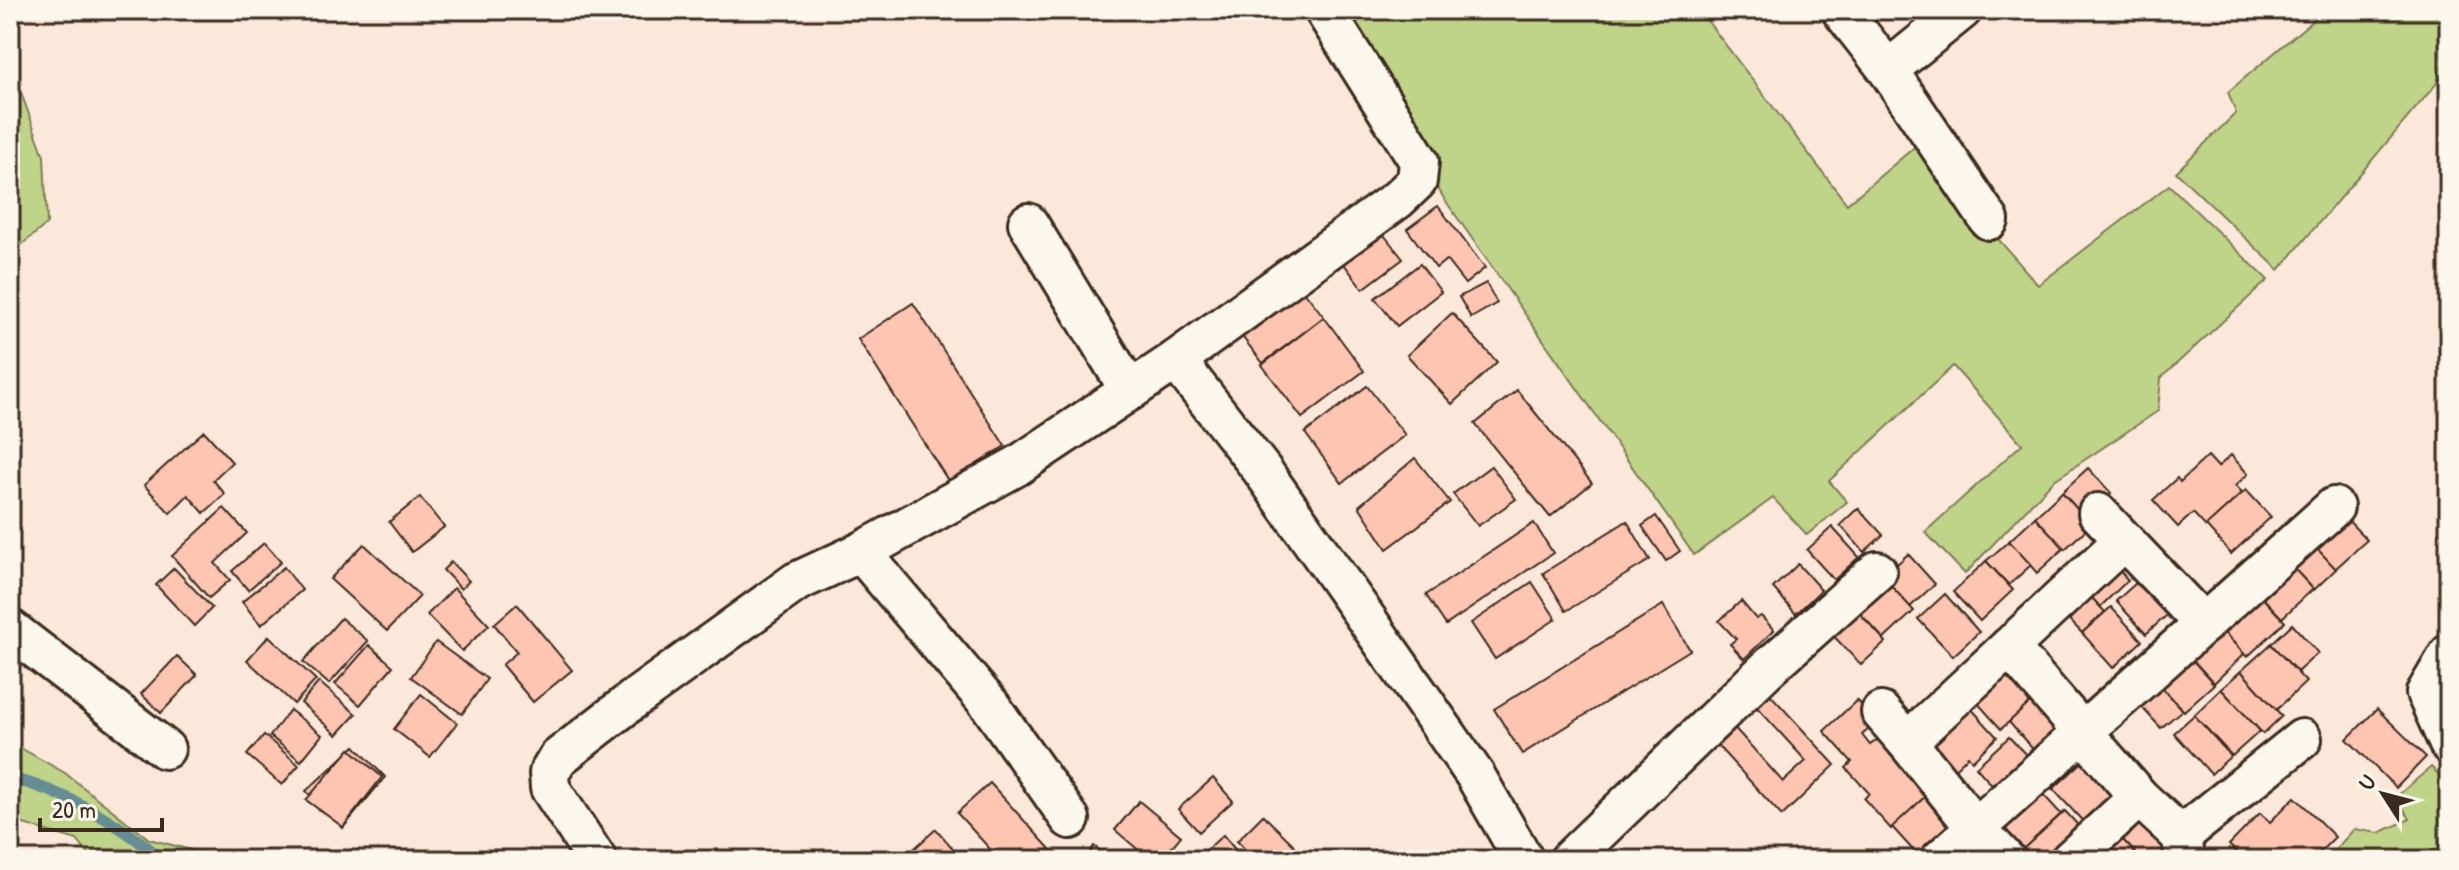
<svg xmlns="http://www.w3.org/2000/svg" width="2459" height="870" font-family="'Patrick Hand',sans-serif">
  <rect width="100%" height="100%" fill="#fce8db"/>
  <filter id="ink" filterUnits="userSpaceOnUse"><feTurbulence type="fractalNoise" baseFrequency=".0125" numOctaves="2"/><feDisplacementMap in="SourceGraphic" scale="16" xChannelSelector="R" yChannelSelector="G"/><feConvolveMatrix kernelMatrix="1 2 1 2 8 2 1 2 1" color-interpolation-filters="sRGB"/></filter>
  <g filter="url(#ink)">
    <!-- green -->
    <g fill="#bfd389" stroke="#7d7e54" stroke-width="2">
      <polygon points="1330,10 1699,10 1847,204 1917,145 2038,285 2169,185 2268,280 2161,378 2158,411 2053,481 1965,574 1925,532 2022,444 1953,366 1829,481 1847,502 1807,535 1773,498 1694,555 1445,200"/>
      <polygon points="2325,10 2449,10 2449,69 2279,270 2176,172 2236,113 2228,92"/>
      <polygon points="10,71 16,79 44,156 47,224 10,254"/>
      <polygon points="10,742 65,773 149,839 195,851 251,857 259,860 93,860 77,840 10,820"/>
      <polygon points="2431,767 2449,784 2449,860 2326,860 2354,829 2379,833 2410,819 2396,797"/>
    </g>
    <g fill="none" stroke-linecap="round" stroke-linejoin="round">
      <!-- stream -->
      <path stroke="#668d94" stroke-width="12" d="M10,778C67,792 118,822 163,860"/>
    </g>
    <!-- building -->
    <g fill="#fdc5b2" stroke="#3b2a1e" stroke-width="2" fill-rule="evenodd">
      <polygon points="1438,206 1485,268 1465,284 1446,260 1436,268 1407,229"/>
      <polygon points="1377,226 1403,259 1363,289 1338,256"/>
      <polygon points="1420,264 1441,292 1397,326 1375,298"/>
      <polygon points="1293,277 1324,317 1263,363 1232,324"/>
      <polygon points="1486,283 1497,303 1471,318 1459,297"/>
      <polygon points="913,303 1005,446 949,482 858,339"/>
      <polygon points="1452,313 1497,362 1452,404 1407,355"/>
      <polygon points="1324,317 1364,371 1302,418 1262,365"/>
      <polygon points="1367,386 1405,435 1342,483 1305,433"/>
      <polygon points="1517,390 1592,483 1550,517 1475,424"/>
      <polygon points="204,431 232,462 213,480 225,494 204,513 188,495 170,513 144,485"/>
      <polygon points="2231,455 2248,474 2235,486 2242,493 2206,527 2193,513 2178,527 2153,500 2177,478 2180,482 2208,456 2218,467"/>
      <polygon points="1415,458 1450,502 1387,549 1359,506"/>
      <polygon points="1491,466 1516,499 1478,526 1453,494"/>
      <polygon points="2088,468 2111,493 2085,518 2062,492"/>
      <polygon points="2246,490 2271,517 2231,554 2206,526"/>
      <polygon points="2062,492 2091,525 2065,549 2035,517"/>
      <polygon points="420,497 444,527 412,552 389,522"/>
      <polygon points="224,508 247,533 215,563 230,580 209,598 172,556"/>
      <polygon points="1858,508 1883,535 1864,552 1840,525"/>
      <polygon points="2341,513 2367,540 2335,569 2310,541"/>
      <polygon points="1656,516 1680,551 1666,561 1642,526"/>
      <polygon points="2035,517 2064,548 2037,573 2009,541"/>
      <polygon points="1627,521 1650,560 1566,611 1543,573"/>
      <polygon points="1534,523 1553,553 1446,625 1426,595"/>
      <polygon points="1832,527 1859,557 1834,580 1807,550"/>
      <polygon points="2009,541 2031,565 2009,585 1986,561"/>
      <polygon points="2310,541 2336,569 2314,590 2288,562"/>
      <polygon points="264,543 281,562 248,590 232,571"/>
      <polygon points="364,544 420,596 387,631 330,579"/>
      <polygon points="1908,554 1935,584 1910,607 1883,577"/>
      <polygon points="2108,558 2128,580 2100,607 2079,584"/>
      <polygon points="1986,561 2013,590 1980,621 1953,592"/>
      <polygon points="451,562 469,581 461,589 443,570"/>
      <polygon points="2288,562 2313,589 2282,618 2256,591"/>
      <polygon points="1798,564 1821,590 1796,614 1773,588"/>
      <polygon points="284,567 302,590 261,625 242,602"/>
      <polygon points="174,568 212,608 194,626 156,585"/>
      <polygon points="2146,574 2177,606 2146,634 2116,601"/>
      <polygon points="1883,577 1914,611 1884,639 1853,606"/>
      <polygon points="1532,582 1556,619 1495,659 1471,623"/>
      <polygon points="2079,584 2105,612 2082,633 2056,606"/>
      <polygon points="454,588 489,625 462,651 427,615"/>
      <polygon points="2256,591 2285,622 2247,657 2218,626"/>
      <polygon points="1945,594 1979,632 1953,656 1918,619"/>
      <polygon points="1741,601 1756,619 1761,616 1774,630 1744,659 1730,644 1736,639 1719,621"/>
      <polygon points="517,604 572,670 533,702 502,665 517,652 494,624"/>
      <polygon points="1663,605 1690,650 1522,754 1494,709"/>
      <polygon points="1853,606 1886,642 1861,665 1827,629"/>
      <polygon points="2111,607 2142,641 2113,668 2082,633"/>
      <polygon points="341,618 368,641 329,684 303,662"/>
      <polygon points="2292,624 2318,653 2297,672 2271,644"/>
      <polygon points="2218,626 2244,654 2214,683 2187,654"/>
      <polygon points="269,636 316,680 294,704 247,660"/>
      <polygon points="436,642 487,679 462,714 411,677"/>
      <polygon points="2271,644 2306,682 2276,710 2241,671"/>
      <polygon points="369,645 393,666 360,705 335,684"/>
      <polygon points="2187,654 2214,684 2184,711 2157,682"/>
      <polygon points="177,656 197,675 161,713 141,694"/>
      <polygon points="2012,666 2039,695 2001,729 1975,700"/>
      <polygon points="2241,671 2282,716 2263,734 2221,689"/>
      <polygon points="319,682 356,714 337,735 301,703"/>
      <polygon points="2157,682 2182,710 2161,728 2136,701"/>
      <polygon points="2221,689 2260,731 2232,756 2194,715"/>
      <polygon points="1768,692 1835,765 1782,816 1715,743 1733,726 1783,782 1806,761 1754,704"/>
      <polygon points="421,694 457,723 430,757 394,729"/>
      <polygon points="1857,700 1877,722 1862,735 1870,745 1878,739 1928,794 1891,829 1864,799 1869,793 1846,768 1852,762 1824,731"/>
      <polygon points="2032,701 2060,732 2037,754 2009,722"/>
      <polygon points="1969,706 1997,737 1972,761 1968,756 1954,770 1932,744"/>
      <polygon points="2377,709 2426,757 2396,788 2347,739"/>
      <polygon points="290,710 322,735 301,761 270,736"/>
      <polygon points="2194,715 2231,756 2211,774 2174,733"/>
      <polygon points="264,735 299,765 282,785 247,755"/>
      <polygon points="2009,737 2031,760 1997,791 1976,767"/>
      <path d="M355,746L385,777L343,828L306,791ZM354,759L373,776L344,809L325,793Z"/>
      <polygon points="350,749 382,777 343,827 306,800"/>
      <polygon points="2091,754 2128,794 2090,829 2053,789"/>
      <polygon points="1213,778 1233,801 1199,832 1178,809"/>
      <polygon points="990,783 1060,860 1000,860 957,813"/>
      <polygon points="2039,790 2061,814 2023,849 2001,825"/>
      <polygon points="1928,794 1957,825 1921,859 1892,827"/>
      <polygon points="2295,797 2335,837 2312,860 2244,860 2229,845 2260,813 2270,822"/>
      <polygon points="1139,801 1181,836 1161,860 1150,860 1115,830"/>
      <polygon points="2065,811 2086,834 2057,860 2033,860 2023,849"/>
      <polygon points="2143,814 2176,848 2164,860 2142,860 2121,838"/>
      <polygon points="1263,815 1295,846 1281,860 1255,860 1237,841"/>
      <polygon points="936,829 963,860 908,860 905,857"/>
      <polygon points="1223,835 1244,860 1203,860 1200,856"/>
      <polygon points="2121,838 2142,860 2094,860"/>
      <polygon points="1094,846 1112,860 1085,860"/>
    </g>
    <g fill="none" stroke-linecap="round" stroke-linejoin="round">
      <defs>
        <g id="minor">
          <polyline points="1841,10 1888,70 1989,220"/>
          <polyline points="1888,70 1962,10"/>
          <polyline points="1028,223 1130,391"/>
          <polyline points="1176,360 1262,470 1361,611 1475,775 1524,860"/>
          <polyline points="2098,513 2204,624"/>
          <polyline points="861,552 990,705 1070,819"/>
          <polyline points="10,629 165,749"/>
          <polyline points="2009,647 2139,797 2181,836 2186,860"/>
          <polyline points="2449,654 2426,693 2449,744"/>
          <polyline points="1881,712 1907,742"/>
          <polyline points="2181,836 2302,739"/>
          <polyline points="597,860 550,788 549,773 558,758 634,699 796,582 861,552 1017,466 1176,360 1398,199 1417,181 1419,161 1324,10"/>
          <polyline points="1569,860 1767,669 1877,571"/>
          <polyline points="1940,860 2334,507"/>
          <polyline points="2006,860 1975,827 1907,742 2123,541"/>
          <polyline points="2070,860 2139,797"/>
        </g>
      </defs>
      <!-- minor casing -->
      <use href="#minor" stroke="#3b2a1e" stroke-width="44"/>
      <!-- minor -->
      <use href="#minor" stroke="#fbf7ec" stroke-width="38"/>
    </g>
  </g>
  <!-- margin -->
  <rect width="2459" height="870" fill="none" stroke="#fbf7ec" stroke-width="40"/>
  <rect x="20" y="20" width="2419" height="830" fill="none" stroke="#3b2a1e" stroke-width="3" filter="url(#ink)"/>
  <!-- north arrow -->
  <g transform="translate(2383 794) rotate(306)" stroke="#fbf7ec" stroke-width="6" paint-order="stroke">
  <path d="M0-6L14 30L0 20L-14 30Z" fill="#3b2a1e"/>
  <text y="-12" font-size="22" font-weight="bold" text-anchor="middle" fill="#3b2a1e">U</text>
  </g>
  <!-- scale -->
  <path d="M40 818v12h122v-12" fill="none" stroke="#3b2a1e" stroke-width="4"/>
  <text x="52" y="818" font-size="24" fill="#3b2a1e" stroke="#fbf7ec" stroke-width="6" paint-order="stroke">20 m</text>
</svg>
